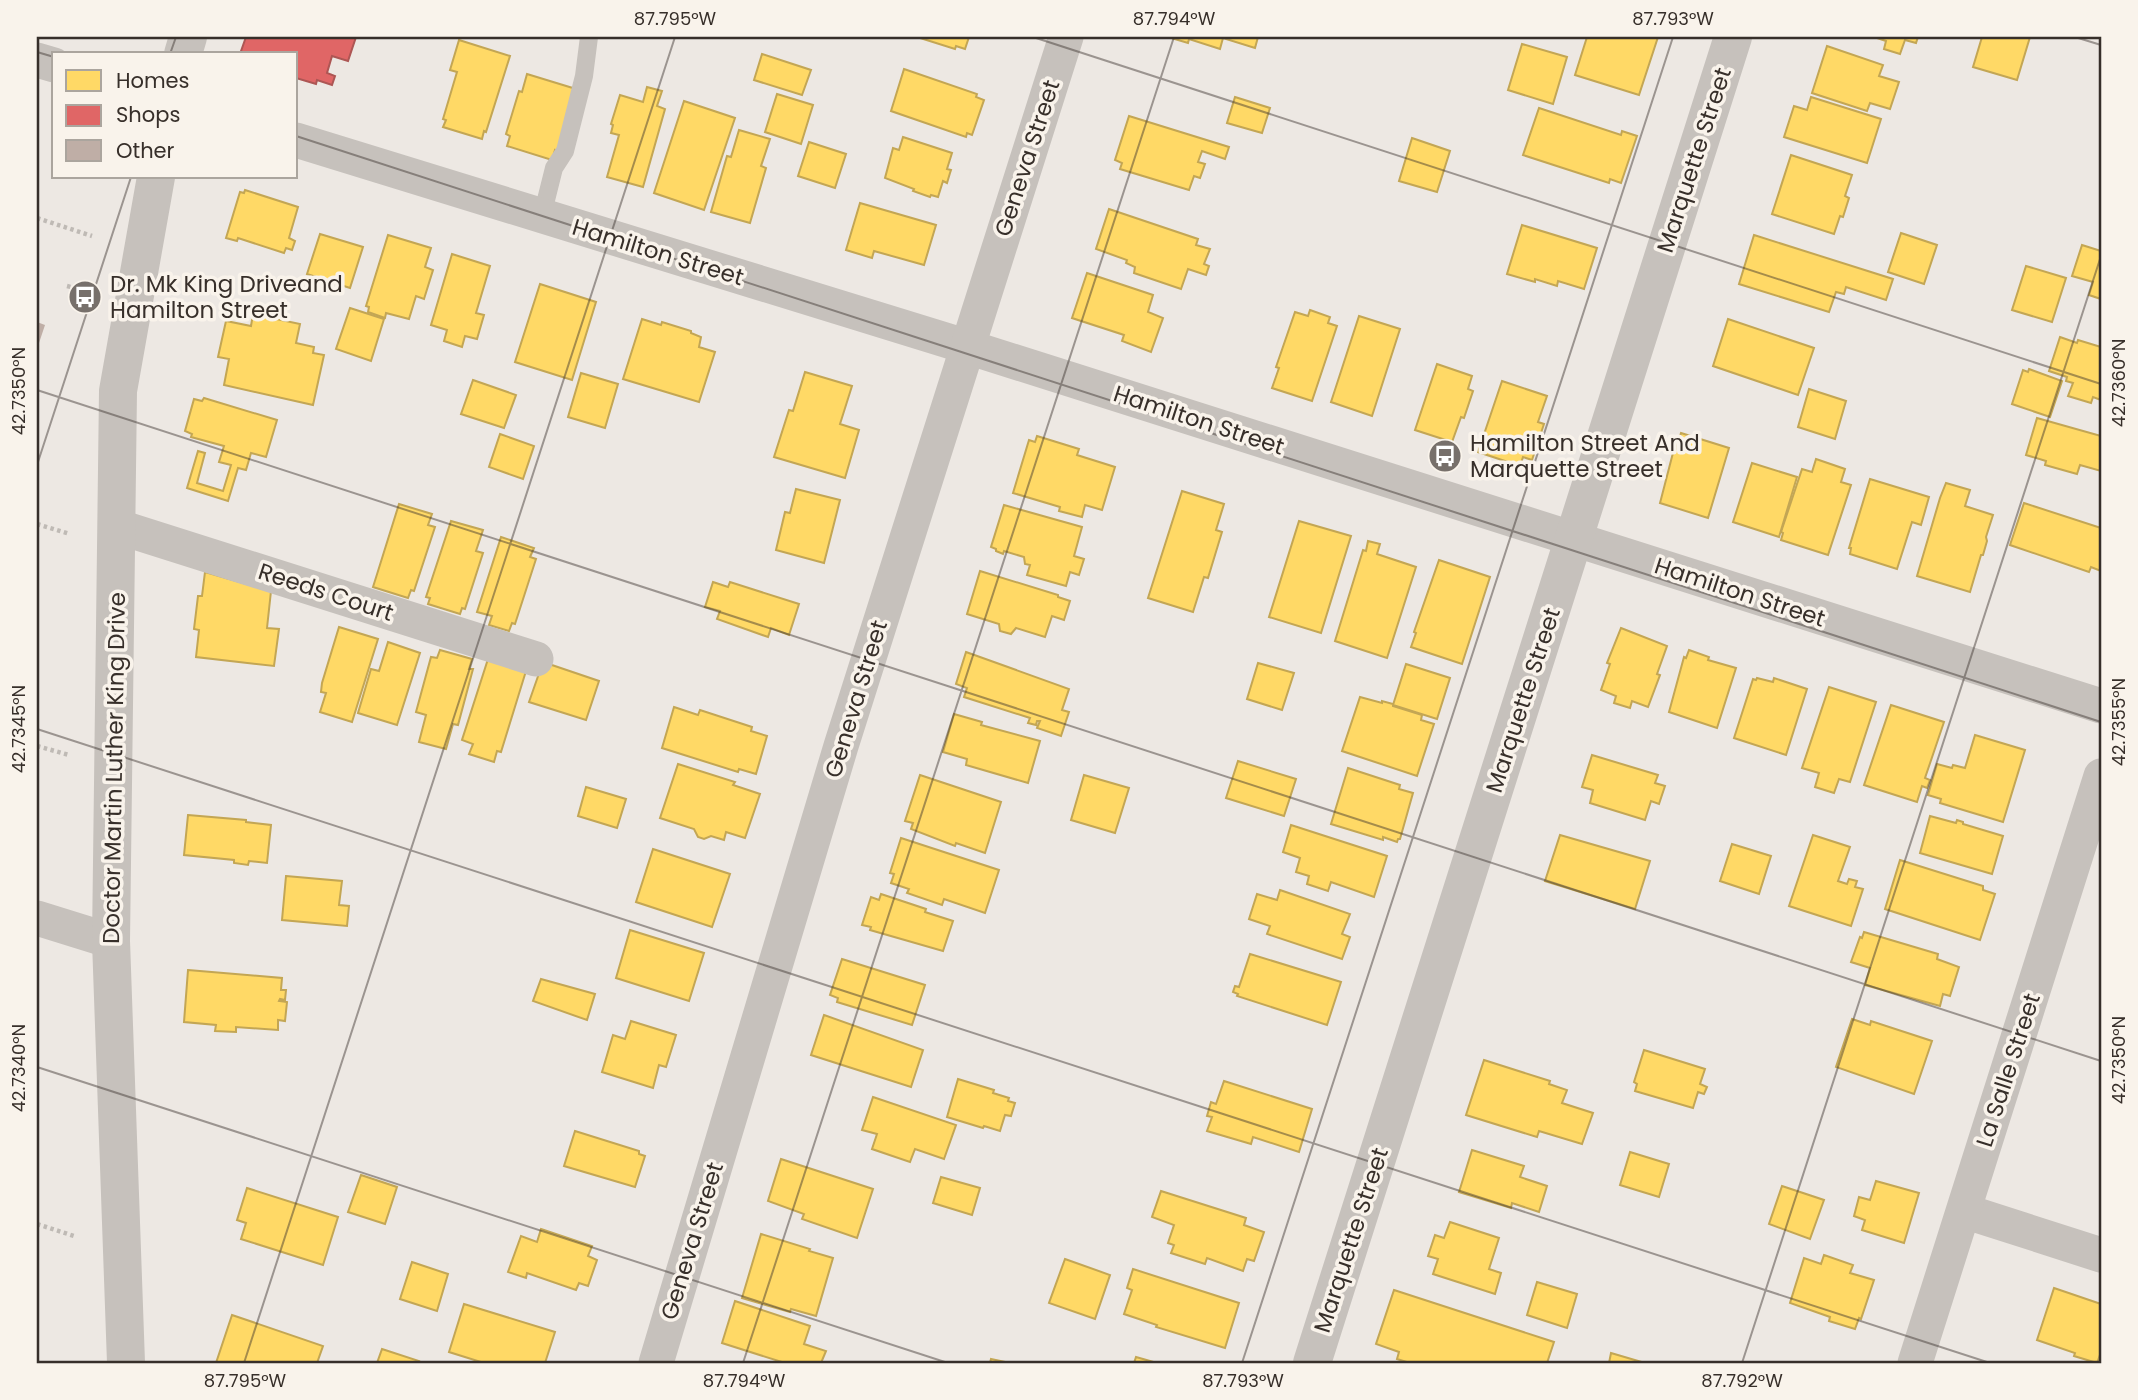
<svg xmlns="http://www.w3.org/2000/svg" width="2138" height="1400" font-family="Poppins,sans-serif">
  <rect width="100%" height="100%" fill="#ede8e3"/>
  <!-- homes -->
  <g fill="#ffd966" stroke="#c3a654" stroke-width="2">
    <polygon points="917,37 969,37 965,49 956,46 955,49"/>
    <polygon points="1168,37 1258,37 1255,48 1223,38 1220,49 1189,39 1188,43"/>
    <polygon points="1587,37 1658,37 1639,95 1575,75"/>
    <polygon points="1874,37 1918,37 1916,43 1905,40 1900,54 1884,49 1886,41"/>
    <polygon points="1982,37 2030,37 2017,80 1973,67"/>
    <polygon points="459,40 510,56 486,132 484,131 482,139 443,127 446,120 443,119 457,72 450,70"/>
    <polygon points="1522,44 1567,57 1553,104 1508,90"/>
    <polygon points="1827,46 1883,65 1879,76 1899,82 1890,109 1870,103 1867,111 1812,93"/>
    <polygon points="762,54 811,70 802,95 754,80"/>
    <polygon points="904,69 977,94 976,97 984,100 972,135 967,133 966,137 891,111"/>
    <polygon points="527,74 576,89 559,152 555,150 552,160 507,146 510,136 506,134 519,91 522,92"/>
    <polygon points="647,87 662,91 657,106 665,109 643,187 607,177 619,135 611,133 613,125 611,124 620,95 643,102"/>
    <polygon points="777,94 813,105 801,144 765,132"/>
    <polygon points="1235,97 1270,108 1262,133 1227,123"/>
    <polygon points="1811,97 1881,119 1867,163 1784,137 1794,106 1807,110"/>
    <polygon points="684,101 735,118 704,210 654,193"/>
    <polygon points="1539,108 1621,135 1622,131 1637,136 1621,183 1610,179 1609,183 1523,155"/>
    <polygon points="1129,116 1229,147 1225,159 1202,151 1198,162 1205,164 1200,178 1194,176 1189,190 1120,169 1122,163 1115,160"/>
    <polygon points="739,130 770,139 761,166 766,168 750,223 711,212 727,156 731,157"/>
    <polygon points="903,137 952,153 947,169 951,170 950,173 947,183 943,181 938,197 931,195 930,197 913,191 914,189 885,178 893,148 899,150"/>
    <polygon points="1412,138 1450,151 1437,192 1399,181"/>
    <polygon points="809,142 846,154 835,188 798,176"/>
    <polygon points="1791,155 1852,175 1845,196 1849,198 1843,217 1840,216 1834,234 1772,214"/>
    <polygon points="245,190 298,207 289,238 295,241 292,250 286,248 284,253 238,238 237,241 226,238 240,192 244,193"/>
    <polygon points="860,203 936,225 924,265 874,251 872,258 846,250"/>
    <polygon points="1109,209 1198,239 1196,245 1210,249 1204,264 1209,266 1206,275 1188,269 1181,289 1134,273 1135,267 1126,263 1127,260 1096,249"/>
    <polygon points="1522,225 1597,248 1584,289 1558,281 1557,286 1535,279 1535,282 1507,274"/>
    <polygon points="1901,233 1937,245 1924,284 1888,272"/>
    <polygon points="320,234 363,247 350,288 307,274"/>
    <polygon points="388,235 431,248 425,267 433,270 424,299 416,296 409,319 386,313 385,318 368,312 369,307 366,306"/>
    <polygon points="1754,235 1893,279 1886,300 1846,287 1844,294 1836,292 1829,312 1739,284"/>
    <polygon points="2082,245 2101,251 2101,299 2089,295 2093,282 2072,276"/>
    <polygon points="452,254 490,266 476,313 484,315 477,339 465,336 462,347 444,341 447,330 431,325"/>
    <polygon points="2026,266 2066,278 2052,322 2012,310"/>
    <polygon points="1087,273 1153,295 1148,312 1163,318 1151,352 1122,341 1124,335 1072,318"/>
    <polygon points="540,284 596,302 572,380 515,362"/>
    <polygon points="350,308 384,319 371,361 336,349"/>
    <polygon points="1310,310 1330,317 1328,323 1337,326 1312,401 1272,388 1279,368 1276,367 1295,312 1308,316"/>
    <polygon points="253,314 300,324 296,343 314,347 313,353 324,355 313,405 224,385 229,359 218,357 226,321 251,326"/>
    <polygon points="1359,316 1400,329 1372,416 1331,402"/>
    <polygon points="642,319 661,325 662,322 691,331 691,333 701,337 699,347 715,352 699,402 623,379"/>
    <polygon points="1728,319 1814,348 1798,395 1713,366"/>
    <polygon points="2060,337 2077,343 2078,340 2101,347 2101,400 2093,397 2091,403 2068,396 2073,383 2066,381 2067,377 2049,371"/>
    <polygon points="1437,364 1472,376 1468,389 1473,391 1464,418 1461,417 1452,442 1415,430"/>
    <polygon points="2029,369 2062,381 2050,417 2012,404 2023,370 2028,372"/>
    <polygon points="805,372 852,386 840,424 859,430 845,478 774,457 789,410 793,411"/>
    <polygon points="581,373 618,384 605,428 568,417"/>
    <polygon points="473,380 516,395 504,428 461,414"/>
    <polygon points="1502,381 1547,396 1538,422 1544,424 1532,460 1523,457 1520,466 1478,452"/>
    <polygon points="1809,389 1846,401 1835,439 1798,427"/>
    <polygon points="204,398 277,420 266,457 251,453 246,470 238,468 228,501 187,488 198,451 205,453 197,483 223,491 231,465 219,462 224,446 191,437 192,434 185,431 194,399 202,401"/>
    <polygon points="2037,418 2101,436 2101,471 2080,465 2077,474 2045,465 2046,461 2026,455"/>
    <polygon points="1681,433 1729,448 1708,518 1660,503 1674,449 1676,449"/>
    <polygon points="500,434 534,446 523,479 489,467"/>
    <polygon points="1037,436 1079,449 1077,455 1115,467 1102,510 1085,505 1082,517 1059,511 1060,507 1013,493 1029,440 1035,442"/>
    <polygon points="1816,459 1845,469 1841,482 1851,485 1828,555 1781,540 1783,533 1781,532 1802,469 1812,472"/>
    <polygon points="1752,463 1797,477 1779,537 1733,522"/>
    <polygon points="1870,479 1929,497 1921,525 1912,522 1897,569 1850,554 1851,548 1849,548"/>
    <polygon points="1946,483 1970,490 1965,506 1993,515 1986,537 1987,541 1983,555 1981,555 1970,592 1917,576 1940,498"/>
    <polygon points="796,489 840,500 824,563 776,550 785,512 790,513"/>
    <polygon points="1182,491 1224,504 1216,530 1222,532 1208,578 1204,577 1193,612 1148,598"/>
    <polygon points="2024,503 2101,528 2101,571 2091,567 2089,572 2010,545"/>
    <polygon points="399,504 432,514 428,525 435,527 414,591 411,590 408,598 373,587"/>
    <polygon points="1004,505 1082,527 1074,556 1084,559 1079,575 1070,572 1066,586 1027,575 1030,565 1025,564 1024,557 1004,551 1003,554 996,551 996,549 991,547"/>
    <polygon points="451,521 483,530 476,551 483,553 465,609 462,608 460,614 428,604 430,598 426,597"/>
    <polygon points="1299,521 1351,536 1321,633 1269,617"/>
    <polygon points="501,537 534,548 530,557 536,559 515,624 512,623 509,631 489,625 492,616 477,612"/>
    <polygon points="1368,541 1380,544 1377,554 1416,567 1387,658 1335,641 1363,550 1366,551"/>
    <polygon points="1439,560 1490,577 1462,664 1411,647 1416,633 1414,632"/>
    <polygon points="980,571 1058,595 1058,597 1070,601 1064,620 1052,616 1045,637 1016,628 1011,634 1000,631 999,624 967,614"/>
    <polygon points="205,572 271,591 267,628 279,629 274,666 196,657 199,630 194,629 198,596 202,596"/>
    <polygon points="713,582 728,587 730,582 799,604 789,635 771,628 768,637 717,619 720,611 705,607"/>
    <polygon points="339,627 378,639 352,722 320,712 326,693 321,692 322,683"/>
    <polygon points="1621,628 1667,646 1657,674 1660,675 1648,707 1632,701 1630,708 1614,703 1616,696 1601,690 1610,664 1607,663"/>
    <polygon points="388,642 420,653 397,725 358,713 371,669 379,671"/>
    <polygon points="440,650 472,659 469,669 473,669 458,725 453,724 446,749 419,742 426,715 416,712 431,657 437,658"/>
    <polygon points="1689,650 1709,657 1708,660 1736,668 1717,728 1669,712 1684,657 1686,658"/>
    <polygon points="966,652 1069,689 1062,710 1069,712 1061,736 1037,728 1040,721 1037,721 1036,725 1028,723 1030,718 964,697 967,688 956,684"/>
    <polygon points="488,659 526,671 501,752 497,751 494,762 469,754 473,744 462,740"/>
    <polygon points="543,662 599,681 586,720 529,702"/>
    <polygon points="1258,663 1294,673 1282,710 1247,699"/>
    <polygon points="1406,664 1450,678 1437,719 1393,705"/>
    <polygon points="1757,678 1773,682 1774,678 1807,689 1786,755 1734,738 1753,679 1756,680"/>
    <polygon points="1829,687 1876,702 1850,782 1839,779 1834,793 1815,787 1819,773 1802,768"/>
    <polygon points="1360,697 1382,703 1382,701 1393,704 1393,706 1422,715 1421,720 1434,724 1417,776 1342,751"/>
    <polygon points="1891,705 1944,722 1925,778 1930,780 1927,788 1922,786 1917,802 1864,785"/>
    <polygon points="674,707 698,715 700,710 752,727 751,731 767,736 756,774 739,769 738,772 662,748"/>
    <polygon points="954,714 982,722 981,725 1040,741 1028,783 966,765 967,759 943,752"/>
    <polygon points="1975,735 2025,750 2003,822 1940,803 1941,799 1928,795 1937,764 1952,768 1953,765 1965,768"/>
    <polygon points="1592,755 1658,775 1655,783 1665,786 1659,804 1651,801 1645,820 1590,803 1593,790 1582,787"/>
    <polygon points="1238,761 1296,779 1284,816 1226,798"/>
    <polygon points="678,764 735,782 733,785 760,794 745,838 726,832 724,840 711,836 704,839 698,837 694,829 660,818"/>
    <polygon points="1348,768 1400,785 1399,789 1413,793 1400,839 1398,839 1397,842 1383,837 1383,840 1331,824"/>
    <polygon points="920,775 1001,802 985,853 956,843 955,846 911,829 913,823 905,821"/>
    <polygon points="1084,775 1129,788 1115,833 1071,820"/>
    <polygon points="586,787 626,799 617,828 578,816"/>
    <polygon points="188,815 246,820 246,822 271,825 267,863 249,861 248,865 234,863 234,860 184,855"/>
    <polygon points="1930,816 1956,823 1957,820 1963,822 1963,824 2003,836 1992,874 1920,853"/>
    <polygon points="1291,825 1387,856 1374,897 1331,882 1328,891 1307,884 1309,876 1296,872 1300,858 1283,852"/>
    <polygon points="1560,835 1650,861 1635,909 1545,881"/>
    <polygon points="1813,835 1850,847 1838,881 1847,884 1849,879 1857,881 1855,887 1863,889 1851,926 1789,906"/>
    <polygon points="901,838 999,870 985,913 944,899 942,905 907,893 909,889 891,883 894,874 890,873"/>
    <polygon points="1732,844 1771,856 1759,894 1720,881"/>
    <polygon points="653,849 730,874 712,927 636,902"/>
    <polygon points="1900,860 1983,886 1983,890 1995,894 1980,940 1885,909"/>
    <polygon points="286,876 342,881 339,905 349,906 347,926 282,920"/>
    <polygon points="1280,890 1350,914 1342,934 1350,937 1342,959 1267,934 1270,926 1249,919 1257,894 1277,900"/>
    <polygon points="881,894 926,909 925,912 953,921 943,951 870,930 871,927 862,925 871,897 879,900"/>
    <polygon points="630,930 704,953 689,1001 616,978"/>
    <polygon points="1864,932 1938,954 1937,959 1959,967 1950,996 1943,994 1940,1006 1865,985 1870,968 1851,962 1860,937 1862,938"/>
    <polygon points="1250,954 1341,982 1327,1025 1237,996 1238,994 1233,992 1235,986 1239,987"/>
    <polygon points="842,959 925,985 912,1025 837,1002 838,998 830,995"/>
    <polygon points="188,970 282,978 281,990 286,990 285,1000 280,999 279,1001 287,1002 285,1021 278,1020 278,1030 236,1027 236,1032 215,1031 216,1025 184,1022"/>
    <polygon points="541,979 595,994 587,1020 533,1001"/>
    <polygon points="824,1015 923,1050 911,1087 811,1055"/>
    <polygon points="1852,1019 1870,1025 1871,1021 1932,1041 1914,1094 1836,1067"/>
    <polygon points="631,1021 676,1035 666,1067 659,1065 653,1088 602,1072 613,1035 625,1039"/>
    <polygon points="1644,1050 1705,1069 1700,1084 1707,1087 1704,1094 1698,1092 1693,1108 1635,1091 1637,1084 1634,1082"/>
    <polygon points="1484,1060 1550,1081 1549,1084 1567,1090 1562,1103 1593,1113 1582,1144 1539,1131 1537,1137 1466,1115"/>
    <polygon points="958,1079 994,1090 993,1093 1009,1098 1008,1101 1015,1103 1011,1116 1005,1115 1000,1131 984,1126 983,1128 947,1117"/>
    <polygon points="1224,1081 1312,1109 1299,1152 1253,1137 1251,1144 1207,1131 1212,1117 1207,1116 1211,1102 1216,1104"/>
    <polygon points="873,1097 956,1125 944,1159 915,1149 910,1162 872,1149 877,1134 862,1130"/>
    <polygon points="575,1131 639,1151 639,1154 645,1156 635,1187 564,1166"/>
    <polygon points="1472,1150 1524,1166 1520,1177 1547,1186 1539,1212 1512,1203 1511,1208 1459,1192"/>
    <polygon points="1630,1152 1669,1164 1659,1197 1620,1185"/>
    <polygon points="781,1159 873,1189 857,1238 802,1219 804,1214 768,1201"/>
    <polygon points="361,1175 397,1187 385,1224 348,1212"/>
    <polygon points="941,1177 980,1188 972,1215 933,1203"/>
    <polygon points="1876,1181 1919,1193 1904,1243 1862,1230 1865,1220 1854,1216 1859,1197 1870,1200"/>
    <polygon points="1782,1186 1824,1200 1810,1239 1769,1224"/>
    <polygon points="247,1188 338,1217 323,1265 241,1239 246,1223 237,1220"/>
    <polygon points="1161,1191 1246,1218 1244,1225 1264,1232 1254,1261 1247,1259 1243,1271 1207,1258 1205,1264 1171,1253 1174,1245 1168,1243 1174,1225 1152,1217"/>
    <polygon points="1450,1222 1499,1238 1489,1269 1501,1273 1495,1294 1433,1274 1438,1259 1428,1256 1435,1235 1444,1238"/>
    <polygon points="541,1229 592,1246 588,1256 597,1260 588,1286 579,1283 576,1290 527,1273 526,1278 508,1272 521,1236 537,1242"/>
    <polygon points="761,1234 810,1249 809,1251 833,1258 816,1316 791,1309 790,1312 742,1298"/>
    <polygon points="1824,1255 1853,1265 1850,1273 1874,1280 1861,1319 1859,1318 1855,1329 1829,1321 1830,1317 1790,1303 1804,1258 1821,1264"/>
    <polygon points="1065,1259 1110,1275 1095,1319 1049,1303"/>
    <polygon points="412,1262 448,1274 437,1311 400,1299"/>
    <polygon points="1133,1269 1239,1303 1225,1348 1156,1327 1157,1325 1124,1314 1132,1290 1127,1288"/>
    <polygon points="1537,1282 1577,1294 1567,1328 1527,1315"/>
    <polygon points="2054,1288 2101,1304 2101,1352 2097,1363 2074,1356 2075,1353 2037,1340"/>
    <polygon points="1394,1290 1554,1342 1547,1363 1410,1363 1397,1359 1399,1352 1376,1344"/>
    <polygon points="735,1301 810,1326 804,1344 826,1351 821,1363 785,1363 722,1343"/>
    <polygon points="464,1304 555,1332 545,1363 484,1363 449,1352"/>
    <polygon points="232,1315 323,1346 317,1363 216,1363"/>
    <polygon points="382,1349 419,1361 418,1363 377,1363"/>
    <polygon points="1611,1353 1645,1363 1609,1363"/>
    <polygon points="1136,1357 1157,1363 1134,1363"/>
    <polygon points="991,1359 1010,1363 990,1363"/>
  </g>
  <!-- shops -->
  <polygon fill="#e06666" stroke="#ad5654" stroke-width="2" points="246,37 356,37 348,61 332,56 327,73 335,76 332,85 317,80 316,84 296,78 296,54 240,54"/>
  <!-- building -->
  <polygon fill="#bfaea6" points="37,322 45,325 37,349"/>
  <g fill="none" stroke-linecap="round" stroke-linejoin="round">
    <!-- path -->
    <g stroke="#bfbab5" stroke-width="4.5" stroke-dasharray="3.5 3.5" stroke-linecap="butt">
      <polyline points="37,218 92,236"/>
      <polyline points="67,286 83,290"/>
      <polyline points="37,524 70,534"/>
      <polyline points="37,746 69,755"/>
      <polyline points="37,1224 74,1236"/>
    </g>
    <!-- service -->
    <polyline stroke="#c6c1bc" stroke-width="18" points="542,216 554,168 565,151 584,76 589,37"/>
    <!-- minor -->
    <g stroke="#c6c1bc" stroke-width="35">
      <polyline points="37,60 54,65"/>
      <polyline points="296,140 968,347 2101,706"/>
      <polyline points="116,526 536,659"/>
      <polyline points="37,918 111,941"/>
      <polyline points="1964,1211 2101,1255"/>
      <polyline points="656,1363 841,746 1066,37"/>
      <polyline points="1915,1363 2101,776"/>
    </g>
    <!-- tertiary -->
    <g stroke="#c6c1bc" stroke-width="38">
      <polyline points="183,54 188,37"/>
      <polyline points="126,1363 111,941 118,391 156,177"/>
      <polyline points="1312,1363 1733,37"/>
    </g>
  </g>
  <!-- ticks -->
  <path fill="none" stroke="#372f2a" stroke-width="2" stroke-opacity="0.45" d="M1033,37L2101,384M2075,37L2101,45M37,52L54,57M170,54L176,37M296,136L2101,722M37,390L2101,1061M37,465L131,177M37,729L1990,1363M37,1067L948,1363M244,1363L675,37M743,1363L1174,37M1242,1363L1673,37M1742,1363L2101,256"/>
  <!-- icons -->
  <defs>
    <symbol id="bus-disc" viewBox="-11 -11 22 22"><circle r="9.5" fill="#77706b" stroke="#f9f3eb"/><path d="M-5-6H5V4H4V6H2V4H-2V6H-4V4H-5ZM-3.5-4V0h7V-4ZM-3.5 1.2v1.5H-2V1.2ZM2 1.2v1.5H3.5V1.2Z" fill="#fff"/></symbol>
  </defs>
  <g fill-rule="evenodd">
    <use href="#bus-disc" x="66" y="278" width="38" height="38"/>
    <use href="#bus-disc" x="1426" y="437" width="38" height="38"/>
  </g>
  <g text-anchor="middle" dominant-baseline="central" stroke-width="7" stroke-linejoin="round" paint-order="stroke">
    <!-- street labels -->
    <g font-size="23" fill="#372f2a" stroke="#f9f3eb">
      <text transform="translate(1027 158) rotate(-72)">Geneva Street</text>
      <text transform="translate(1694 160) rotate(-72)">Marquette Street</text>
      <text transform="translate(658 252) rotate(17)">Hamilton Street</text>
      <text transform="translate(1199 420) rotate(18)">Hamilton Street</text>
      <text transform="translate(326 592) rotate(18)">Reeds Court</text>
      <text transform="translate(1740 592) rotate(18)">Hamilton Street</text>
      <text transform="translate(856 699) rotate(-73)">Geneva Street</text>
      <text transform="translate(1523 700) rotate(-72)">Marquette Street</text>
      <text transform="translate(114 768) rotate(-89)">Doctor Martin Luther King Drive</text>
      <text transform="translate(2008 1070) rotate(-72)">La Salle Street</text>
      <text transform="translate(1351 1240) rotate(-72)">Marquette Street</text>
      <text transform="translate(692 1241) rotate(-73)">Geneva Street</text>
    </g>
    <!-- poi labels -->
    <g font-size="23" fill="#372f2a" stroke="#f9f3eb" text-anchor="start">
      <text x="110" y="284">Dr. Mk King Driveand<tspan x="110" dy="26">Hamilton Street</tspan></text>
      <text x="1470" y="443">Hamilton Street And<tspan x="1470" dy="26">Marquette Street</tspan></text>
    </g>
  </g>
  <!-- border -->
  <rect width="2138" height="1400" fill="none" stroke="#f9f3eb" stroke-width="77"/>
  <!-- legend -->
  <rect x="52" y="52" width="245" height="126" fill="#f9f3eb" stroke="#aba59e" stroke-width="2"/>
  <rect x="66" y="70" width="35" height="21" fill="#ffd966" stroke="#aba59e" stroke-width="2"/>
  <text x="116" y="88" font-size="21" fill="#372f2a">Homes</text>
  <rect x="66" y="105" width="35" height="21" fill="#e06666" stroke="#aba59e" stroke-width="2"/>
  <text x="116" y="122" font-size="21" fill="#372f2a">Shops</text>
  <rect x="66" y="140" width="35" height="21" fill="#bfaea6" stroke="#aba59e" stroke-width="2"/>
  <text x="116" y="158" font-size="21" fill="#372f2a">Other</text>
  <rect x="38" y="38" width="2062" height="1324" fill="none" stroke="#372f2a" stroke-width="2.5"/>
  <g font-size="18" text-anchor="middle" fill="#372f2a">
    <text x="675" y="25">87.795°W</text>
    <text x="1174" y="25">87.794°W</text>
    <text x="1673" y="25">87.793°W</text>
    <text transform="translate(2119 383) rotate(-90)" y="6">42.7360°N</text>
    <text transform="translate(19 391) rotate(-90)" y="6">42.7350°N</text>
    <text transform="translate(2119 722) rotate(-90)" y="6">42.7355°N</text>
    <text transform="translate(19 729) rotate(-90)" y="6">42.7345°N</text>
    <text transform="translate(2119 1060) rotate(-90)" y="6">42.7350°N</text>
    <text transform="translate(19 1068) rotate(-90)" y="6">42.7340°N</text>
    <text x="245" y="1387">87.795°W</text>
    <text x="744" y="1387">87.794°W</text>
    <text x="1243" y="1387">87.793°W</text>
    <text x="1742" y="1387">87.792°W</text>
  </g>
</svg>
